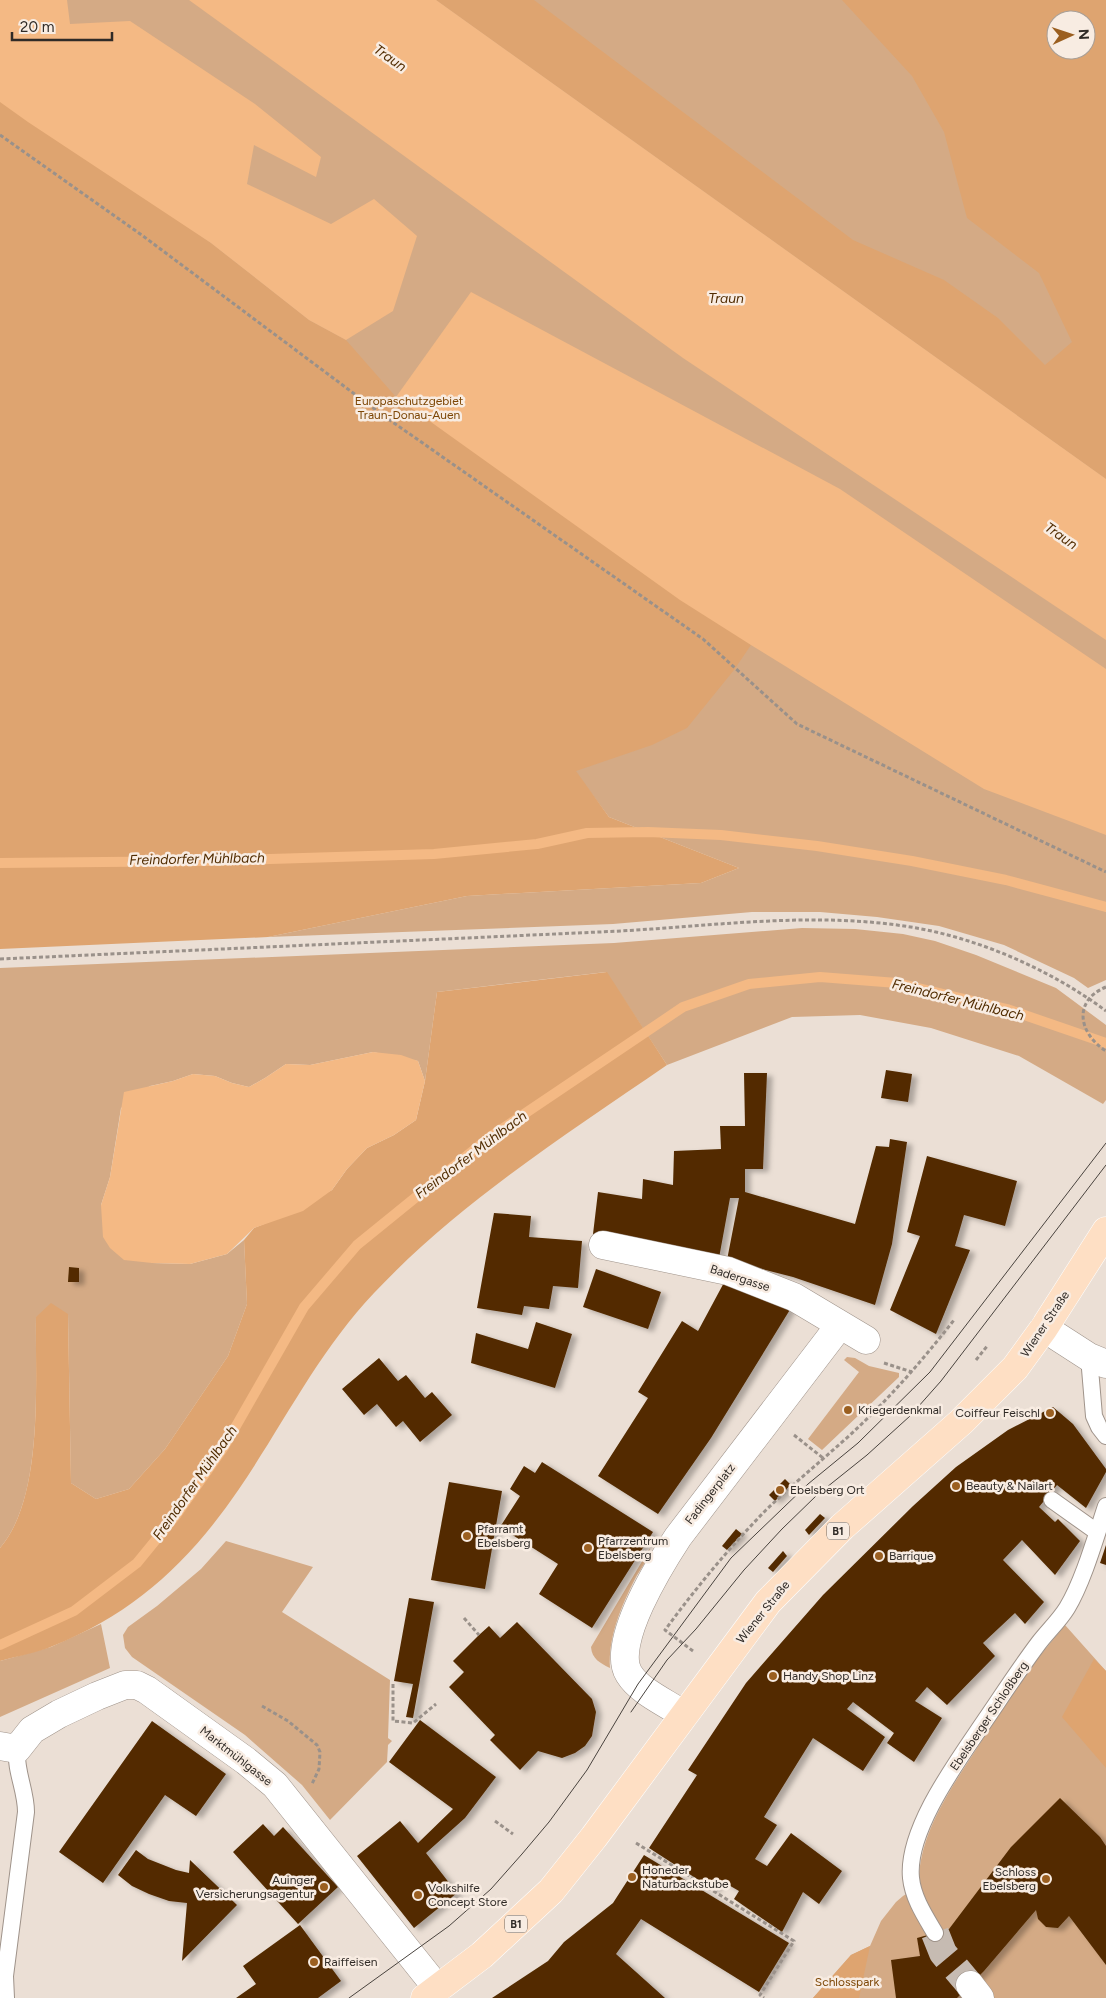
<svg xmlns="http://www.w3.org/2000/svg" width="1106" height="1998" font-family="Figtree,sans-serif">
  <defs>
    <filter id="shadow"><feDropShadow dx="5.5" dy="3" stdDeviation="2.5" flood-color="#0004"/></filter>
  </defs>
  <rect width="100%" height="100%" fill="#ebdfd5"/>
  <!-- green -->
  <g fill="#d4aa85" fill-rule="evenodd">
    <path d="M0,0H1106V980L1088,988L1074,978L1004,945L939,926L877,917L820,912H752L613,924L268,937L467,896L701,883L739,868L609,817ZM1056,20H1086V50H1056Z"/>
    <path d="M802,928L855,929L903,934L935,941L976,955L1056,988L1106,1025V1100L1103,1104L1019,1056L931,1028L860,1015L792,1017L667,1065L606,972L437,992L425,1081L418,1061L373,1052L310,1065L286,1064L265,1078L249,1087L232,1083L215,1076L193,1074L173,1081L150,1086L121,1108L110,1177L101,1205L152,1263L190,1264L227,1254L244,1240L247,1304L228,1356L165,1449L129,1489L96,1499L71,1483L68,1314L36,1317C35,1382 44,1497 0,1548V968L614,943Z"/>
    <polygon points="847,1357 855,1358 869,1366 899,1373 899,1377 822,1450 808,1439 859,1372 844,1360"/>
    <polygon points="226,1541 313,1567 282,1612 390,1680 388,1738 392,1741 388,1745 387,1762 330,1820 302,1785 245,1735 132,1657 125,1648 123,1635 128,1627 157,1606 201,1569"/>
    <path d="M650,1548C649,1560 640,1569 635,1579C621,1607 608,1637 610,1668C600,1663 592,1659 591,1647Z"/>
    <polygon points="101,1624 110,1668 0,1717 0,1661 51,1647"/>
    <path d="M1065,1625L1106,1671V1998H813L851,1955L870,1946L881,1921L896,1902L903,1896L919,1886C917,1835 952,1787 979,1745C993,1723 1007,1700 1022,1679C1035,1660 1051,1643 1065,1625Z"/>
  </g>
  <!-- forest -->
  <g fill="#dea470" fill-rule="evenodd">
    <path d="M436,0H534L853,240L944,280L998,318L1045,365L1072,342L1039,273L967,218L944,132L912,76L842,0H1106V479ZM1056,20H1086V50H1056Z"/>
    <polygon points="0,95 211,243 309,320 346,340 396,397 751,645 734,670 687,728 652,745 576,771 609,817 739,868 701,883 467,896 268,937 0,949"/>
    <path d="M607,972L667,1065C565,1135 459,1203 374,1293C319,1351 284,1423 239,1489C190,1561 135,1613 53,1646C37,1653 17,1656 0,1661V1548C44,1497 35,1383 36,1317L51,1303L68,1314L71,1483L96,1499L129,1489L165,1449L228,1356L247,1304L244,1240L254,1228L274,1220L332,1190L347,1169L367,1148L394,1135L416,1120L425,1081L437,992Z"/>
    <polygon points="1094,1659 1106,1671 1106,1768 1062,1717"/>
    <polygon points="870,1946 859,1998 813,1998 851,1955"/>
  </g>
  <!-- water -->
  <g fill="#f4b984">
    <polygon points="0,0 67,0 70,24 130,21 255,104 321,157 316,177 254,145 247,184 331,224 374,199 417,236 393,311 346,340 309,320 211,243 28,122 0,102"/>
    <polygon points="189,0 436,0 1106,479 1106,640 683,358"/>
    <polygon points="471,292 840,489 1106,669 1106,835 984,789 751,645 680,600 396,397"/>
    <polygon points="373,1052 401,1055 418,1061 425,1081 416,1120 394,1135 367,1148 347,1169 332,1190 303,1211 254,1228 227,1254 190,1264 152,1263 124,1260 110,1248 103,1237 101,1205 110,1177 124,1092 173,1081 193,1074 215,1076 232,1083 249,1087 265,1078 286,1064 310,1065"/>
  </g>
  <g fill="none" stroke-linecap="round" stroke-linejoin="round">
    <!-- stream -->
    <g stroke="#f4b984" stroke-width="10">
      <polyline points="0,863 209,861 434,854 537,844 587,833 648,832 721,835 817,846 912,861 1006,880 1106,907"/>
      <polyline points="0,1645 74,1611 137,1563 177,1514 224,1447 304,1307 357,1245 490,1137 683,1007 749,984 820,977 897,983 1007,1009 1106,1043"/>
    </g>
  </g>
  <!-- building -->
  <g fill="#522b00" filter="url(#shadow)">
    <polygon points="886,1070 912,1074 908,1102 881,1098"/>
    <polygon points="744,1073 767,1073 763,1169 745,1169 745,1192 855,1224 876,1146 889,1147 890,1139 907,1142 892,1244 875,1305 793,1277 727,1260 739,1198 730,1198 719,1258 593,1234 598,1192 642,1199 643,1179 673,1185 674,1151 721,1149 720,1126 745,1126"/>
    <polygon points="927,1156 1017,1181 1005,1226 964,1215 955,1246 970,1250 936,1334 890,1310 920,1236 907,1232"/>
    <polygon points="494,1213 531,1216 529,1237 582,1241 578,1288 553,1286 549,1309 524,1306 522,1315 477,1308"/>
    <polygon points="69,1267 79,1268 79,1282 68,1282"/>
    <polygon points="596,1269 661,1292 648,1329 583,1307"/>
    <polygon points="727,1277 791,1308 711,1438 658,1514 598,1476 648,1398 638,1392 682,1321 698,1331"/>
    <polygon points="536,1322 572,1334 555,1388 471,1363 476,1333 528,1349"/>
    <polygon points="379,1358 398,1381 406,1375 425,1398 432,1392 452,1415 420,1442 403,1421 396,1427 377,1404 364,1415 342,1389"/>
    <polygon points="1053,1407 1073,1424 1106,1469 1106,1472 1086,1508 1057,1485 1039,1507 1055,1522 1058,1519 1080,1541 1055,1575 1022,1540 1003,1560 1044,1602 1025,1624 1015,1613 983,1643 995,1656 947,1705 927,1687 915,1701 942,1718 914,1762 887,1743 894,1733 853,1702 847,1709 885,1737 863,1771 813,1738 764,1817 777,1825 755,1859 767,1866 791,1833 842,1871 819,1904 803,1892 782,1932 734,1899 739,1891 720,1880 714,1890 649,1848 697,1775 688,1770 746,1683 823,1595 913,1506 956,1467 1008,1430"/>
    <polygon points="542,1462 653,1532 592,1628 539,1594 558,1564 500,1527 520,1496 510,1489 524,1466 535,1473"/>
    <polygon points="785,1479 791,1485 775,1501 769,1495"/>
    <polygon points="449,1482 502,1491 485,1589 431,1580"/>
    <polygon points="820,1514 825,1518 809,1535 805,1530"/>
    <polygon points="736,1529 742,1534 727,1550 722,1546"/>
    <polygon points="1106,1545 1106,1565 1100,1563"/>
    <polygon points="783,1551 787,1556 773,1572 768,1568"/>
    <polygon points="409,1598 434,1602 413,1718 406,1717 413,1684 394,1681"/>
    <polygon points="517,1622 592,1699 596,1712 592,1736 585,1746 575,1753 562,1758 538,1751 520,1770 490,1740 495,1735 449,1687 464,1672 453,1661 479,1635 489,1626 500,1638"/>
    <polygon points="420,1720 496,1777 465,1818 426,1853 457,1893 414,1928 357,1856 400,1821 418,1843 453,1809 389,1762"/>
    <polygon points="152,1721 226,1774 196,1816 165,1795 103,1883 59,1852"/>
    <polygon points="1060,1798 1100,1837 1106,1846 1106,1965 1069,1916 1058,1928 1046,1927 1038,1919 1036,1910 984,1971 957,1998 896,1998 891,1960 920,1956 917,1938 949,1929 1011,1847"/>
    <polygon points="263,1824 274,1836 283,1827 338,1887 298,1924 233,1852"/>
    <polygon points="136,1850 148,1859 176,1870 189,1873 190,1860 237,1905 182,1961 187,1903 169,1901 149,1894 132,1886 118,1875"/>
    <polygon points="644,1855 789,1943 759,1992 641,1919 616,1954 665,1998 492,1998 548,1961 564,1942 613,1903"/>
    <polygon points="300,1925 341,1981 318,1998 236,1998 256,1984 243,1966"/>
  </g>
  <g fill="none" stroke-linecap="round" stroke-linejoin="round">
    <!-- street-tunnel -->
    <polyline stroke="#c6bbb2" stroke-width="28" stroke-dasharray="28 14" stroke-linecap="butt" points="935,1933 943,1953 970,1985"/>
    <defs>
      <g id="lane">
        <polyline points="1089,1357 1094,1416 1099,1427 1106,1436"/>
        <polyline points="1052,1500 1097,1532"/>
        <path d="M935,1933C925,1916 913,1898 911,1878C906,1829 960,1758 986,1719C1003,1694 1020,1668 1038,1644C1047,1632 1059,1621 1067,1608C1083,1582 1096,1536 1106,1506"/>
        <path d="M6,1998L5,1976L26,1812C26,1790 15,1771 17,1749"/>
      </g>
      <g id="street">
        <polyline points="603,1245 728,1271 794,1297 866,1340"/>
        <polyline points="1044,1328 1089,1357 1106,1364"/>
        <path d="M684,1715C667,1703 640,1692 629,1674C610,1644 661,1563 678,1537L840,1325"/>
        <polyline points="0,1746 17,1749 32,1730 59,1714 97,1696 125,1685 137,1685 147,1690 246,1761 275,1785 438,1989"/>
        <polyline points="970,1985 980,1998"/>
      </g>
      <polyline id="primary" points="425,1998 482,1955 551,1891 594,1837 768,1602 842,1527 961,1422 1015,1368 1044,1328 1106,1231"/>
    </defs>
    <!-- lane casing -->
    <use href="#lane" stroke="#9f938a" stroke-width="18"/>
    <!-- street casing -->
    <use href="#street" stroke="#9f938a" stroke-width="29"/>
    <!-- primary casing -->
    <use href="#primary" stroke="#fff" stroke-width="29"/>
    <!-- path -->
    <g stroke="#9a918a" stroke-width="3" stroke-dasharray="4 2.5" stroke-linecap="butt">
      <polyline points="0,135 143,236 384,416 703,639 797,724 1106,872"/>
      <path d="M0,959C200,950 400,941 599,932C701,928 803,911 904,926C974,936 1050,969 1106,1011"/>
      <path d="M1106,987C1072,1001 1079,1034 1106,1051"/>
      <polyline points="976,1360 988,1345"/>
      <polyline points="884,1363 912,1372"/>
      <polyline points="794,1435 823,1458"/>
      <polyline points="464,1618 479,1635"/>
      <path d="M693,1651L665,1630C696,1588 729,1548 765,1511C792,1485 821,1461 850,1435C888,1400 922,1361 954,1320"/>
      <polyline points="393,1684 393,1721 413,1723 436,1704"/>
      <polyline points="262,1706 288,1721 317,1745 320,1752 319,1769 312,1784"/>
      <polyline points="495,1821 513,1834"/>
      <polyline points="636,1843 794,1941 760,1995 764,1998"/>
    </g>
    <!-- lane -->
    <use href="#lane" stroke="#fff" stroke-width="16"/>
    <!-- street -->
    <use href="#street" stroke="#fff" stroke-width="28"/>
    <!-- primary -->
    <use href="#primary" stroke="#fedfc4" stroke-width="28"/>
    <!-- tram -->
    <g stroke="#49433e" stroke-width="1">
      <polyline points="631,1712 667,1660 696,1629 744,1570 782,1529 817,1495 867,1455 910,1416 941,1381 1106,1165"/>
      <polyline points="349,1998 449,1926 491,1889 522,1854 549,1822 587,1770 638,1684 731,1558 808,1484 858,1443 930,1372 1106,1143"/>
    </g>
  </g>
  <!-- markers -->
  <g fill="#9b5f20" stroke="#f8ece2" stroke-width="2">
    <circle cx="848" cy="1410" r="5"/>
    <circle cx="1050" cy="1413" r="5"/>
    <circle cx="956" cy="1486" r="5"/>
    <circle cx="780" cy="1490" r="5"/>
    <circle cx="467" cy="1536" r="5"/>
    <circle cx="588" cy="1548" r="5"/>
    <circle cx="879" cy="1556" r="5"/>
    <circle cx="773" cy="1676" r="5"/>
    <circle cx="632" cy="1877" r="5"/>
    <circle cx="1046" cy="1879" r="5"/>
    <circle cx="324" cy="1887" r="5"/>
    <circle cx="418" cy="1895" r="5"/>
    <circle cx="314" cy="1962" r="5"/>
  </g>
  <g text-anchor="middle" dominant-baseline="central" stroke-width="5" stroke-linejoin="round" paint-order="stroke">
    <!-- shield labels -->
    <g fill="#f8ece2" stroke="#6c655f" stroke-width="1">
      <rect x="827" y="1522.5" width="22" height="17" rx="4"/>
      <rect x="505" y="1915.5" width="22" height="17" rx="4"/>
    </g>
    <g font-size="11" font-weight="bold" fill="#302b27">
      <text x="838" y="1531">B1</text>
      <text x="516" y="1924">B1</text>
    </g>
    <!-- park labels -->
    <g font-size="12" fill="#7d4706" stroke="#f8ece2">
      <text x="409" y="401">Europaschutzgebiet<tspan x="409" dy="14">Traun-Donau-Auen</tspan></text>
      <text x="847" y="1982">Schlosspark</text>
    </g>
    <!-- street labels -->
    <g font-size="12" fill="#302b27" stroke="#f8ece2">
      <text transform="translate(740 1278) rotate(18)">Badergasse</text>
      <text transform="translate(1045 1324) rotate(-56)">Wiener Straße</text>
      <text transform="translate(710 1494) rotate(-52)">Fadingerplatz</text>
      <text transform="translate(763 1612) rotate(-51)">Wiener Straße</text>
      <text transform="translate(989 1716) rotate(-56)">Ebelsberger Schloßberg</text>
      <text transform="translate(236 1756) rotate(38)">Marktmühlgasse</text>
    </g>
    <!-- poi labels -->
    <g font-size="12" fill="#302b27" stroke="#f8ece2" text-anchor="start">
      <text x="858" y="1410">Kriegerdenkmal</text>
      <text x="1040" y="1413" text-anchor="end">Coiffeur Feischl</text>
      <text x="966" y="1486">Beauty &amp; Nailart</text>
      <text x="790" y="1490">Ebelsberg Ort</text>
      <text x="477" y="1529">Pfarramt<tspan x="477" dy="14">Ebelsberg</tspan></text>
      <text x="598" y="1541">Pfarrzentrum<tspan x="598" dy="14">Ebelsberg</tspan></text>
      <text x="889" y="1556">Barrique</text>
      <text x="783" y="1676">Handy Shop Linz</text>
      <text x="642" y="1870">Honeder<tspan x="642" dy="14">Naturbackstube</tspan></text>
      <text x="1036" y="1872" text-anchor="end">Schloss<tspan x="1036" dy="14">Ebelsberg</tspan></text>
      <text x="314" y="1880" text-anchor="end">Auinger<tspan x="314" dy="14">Versicherungsagentur</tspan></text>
      <text x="428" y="1888">Volkshilfe<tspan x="428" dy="14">Concept Store</tspan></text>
      <text x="324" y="1962">Raiffeisen</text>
    </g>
    <!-- water labels -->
    <g font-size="14" font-style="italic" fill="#512c01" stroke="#f8ece2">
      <text transform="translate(390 58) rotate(35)">Traun</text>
      <text x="726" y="298">Traun</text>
      <text transform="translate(1061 536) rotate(35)">Traun</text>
      <text transform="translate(197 859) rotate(-1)">Freindorfer Mühlbach</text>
      <text transform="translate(958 1000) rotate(14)">Freindorfer Mühlbach</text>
      <text transform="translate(471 1155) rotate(-37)">Freindorfer Mühlbach</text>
      <text transform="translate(195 1483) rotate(-55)">Freindorfer Mühlbach</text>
    </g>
  </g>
  <!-- north arrow -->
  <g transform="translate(1071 35) rotate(87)"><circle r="24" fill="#f8ece2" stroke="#a89f97"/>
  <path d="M0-4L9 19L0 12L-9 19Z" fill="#9b5f20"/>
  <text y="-8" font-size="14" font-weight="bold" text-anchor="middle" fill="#302b27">N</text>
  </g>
  <!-- scale -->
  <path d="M12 32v8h100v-8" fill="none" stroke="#302b27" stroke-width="2.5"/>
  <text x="20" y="32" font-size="15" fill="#302b27" stroke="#f8ece2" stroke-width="4" paint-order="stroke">20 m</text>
</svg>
